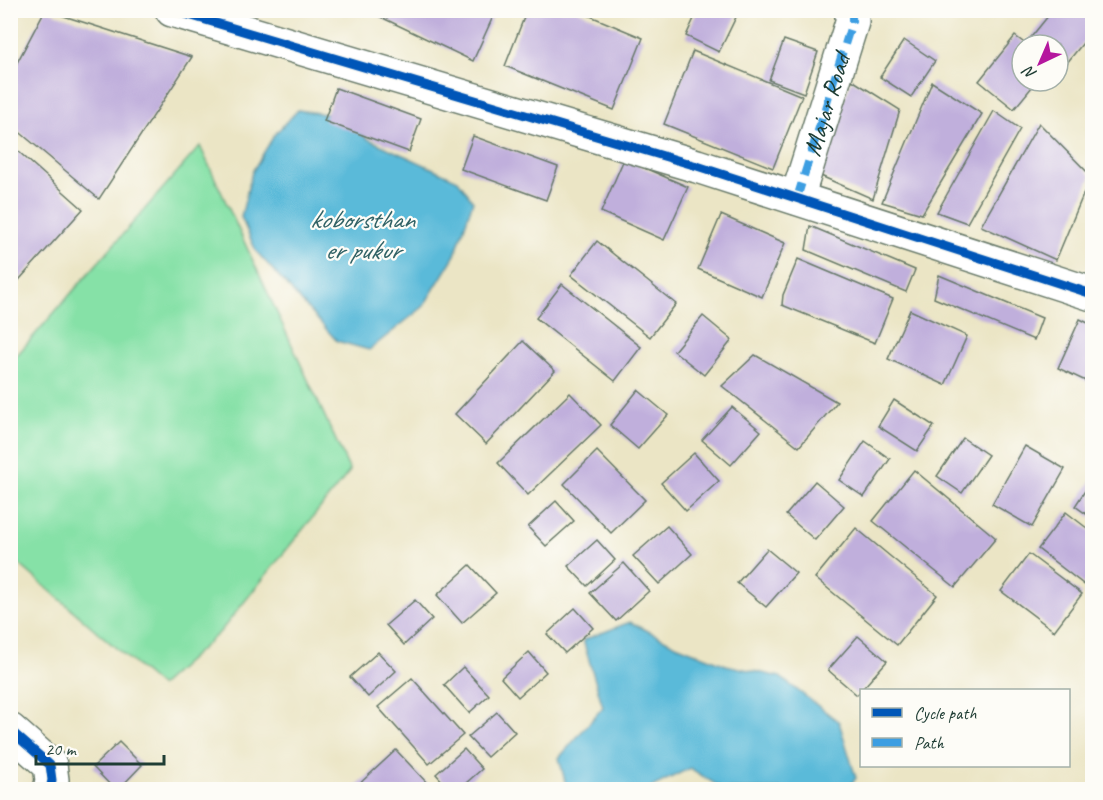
<svg xmlns="http://www.w3.org/2000/svg" width="1103" height="800" font-family="Caveat,sans-serif">
  <rect width="100%" height="100%" fill="#fdfcf7"/>
  <filter id="ink" filterUnits="userSpaceOnUse"><feTurbulence type="fractalNoise" baseFrequency=".0167" numOctaves="2"/><feDisplacementMap in="SourceGraphic" scale="12" xChannelSelector="R" yChannelSelector="G"/><feConvolveMatrix kernelMatrix="1 2 1 2 8 2 1 2 1" color-interpolation-filters="sRGB"/></filter>
  <filter id="wash" filterUnits="userSpaceOnUse"><feTurbulence type="fractalNoise" baseFrequency=".008" numOctaves="4" result="noise"/><feDisplacementMap in="SourceGraphic" scale="24" xChannelSelector="R" yChannelSelector="G"/><feGaussianBlur stdDeviation="1.35" result="paint"/><feColorMatrix in="noise" values="0 0 0 0 0 0 0 0 0 0 0 0 0 0 0 0 0 1.4 0 .05"/><feComposite in="paint" operator="in"/></filter>
  <g filter="url(#wash)">
    <rect width="100%" height="100%" fill="#ebe5c5"/>
    <!-- green -->
    <polygon fill="#86e1a7" stroke="#528f6e" stroke-width="1.5" points="200,146 350,471 220,632 160,686 11,557 11,362"/>
    <!-- water -->
    <g fill="#5abad9" stroke="#3c7c86" stroke-width="1.5">
      <polygon points="298,110 332,115 368,139 458,180 473,201 455,255 423,307 369,350 337,341 256,251 241,217 252,172 275,134"/>
      <polygon points="630,622 676,645 726,665 780,677 839,722 856,778 847,789 723,789 690,768 648,789 567,789 559,758 603,707 583,640"/>
    </g>
    <g id="blocks">
      <!-- building -->
      <g fill="#c0afdc">
        <polygon points="45,10 192,57 99,199 10,124 10,76"/>
        <polygon points="366,10 496,10 473,61"/>
        <polygon points="527,10 576,10 643,38 614,110 505,66"/>
        <polygon points="698,10 733,10 738,13 719,52 686,36"/>
        <polygon points="1053,10 1082,10 1092,19 1092,32 1062,69 1058,66 1058,45 1033,45 1028,41"/>
        <polygon points="1015,36 1027,45 1022,45 1022,81 1037,81 1014,109 979,81"/>
        <polygon points="784,40 818,52 804,93 769,80"/>
        <polygon points="904,40 935,61 911,97 880,77"/>
        <polygon points="693,51 802,96 773,168 664,124"/>
        <polygon points="852,80 900,110 873,199 814,173"/>
        <polygon points="932,82 982,114 922,214 882,202"/>
        <polygon points="336,88 421,119 409,152 324,121"/>
        <polygon points="994,111 1020,129 967,223 937,212"/>
        <polygon points="1039,123 1091,176 1056,260 981,226"/>
        <polygon points="473,136 558,167 546,200 461,169"/>
        <polygon points="10,144 83,209 10,290"/>
        <polygon points="624,159 688,187 664,240 601,212"/>
        <polygon points="721,215 785,243 762,297 698,269"/>
        <polygon points="810,226 915,270 906,292 806,250"/>
        <polygon points="597,241 676,304 650,337 571,275"/>
        <polygon points="798,259 893,299 875,343 782,305 783,295"/>
        <polygon points="939,275 1042,318 1034,340 934,298"/>
        <polygon points="562,284 641,347 615,381 536,318"/>
        <polygon points="910,310 967,336 945,385 888,359"/>
        <polygon points="703,316 732,340 704,375 674,351"/>
        <polygon points="1080,319 1092,325 1092,384 1058,368"/>
        <polygon points="523,341 555,371 486,444 455,414"/>
        <polygon points="755,355 837,402 799,447 722,386"/>
        <polygon points="638,390 668,415 638,449 610,425"/>
        <polygon points="570,393 601,425 528,495 498,463"/>
        <polygon points="894,400 934,426 917,451 878,426"/>
        <polygon points="732,407 761,431 731,465 702,440"/>
        <polygon points="963,438 988,455 962,493 937,476"/>
        <polygon points="865,441 890,459 864,497 839,480"/>
        <polygon points="1025,446 1065,469 1032,527 992,504"/>
        <polygon points="597,451 645,500 611,533 564,484"/>
        <polygon points="694,453 719,481 686,511 661,483"/>
        <polygon points="914,470 996,538 955,587 873,521"/>
        <polygon points="1092,480 1092,518 1075,506"/>
        <polygon points="815,481 844,506 815,540 786,515"/>
        <polygon points="556,501 574,521 546,546 528,527"/>
        <polygon points="1066,512 1092,532 1091,590 1038,549"/>
        <polygon points="667,526 692,554 659,584 633,556"/>
        <polygon points="856,528 937,595 897,645 815,578"/>
        <polygon points="597,540 615,560 587,586 568,566"/>
        <polygon points="767,549 796,573 766,607 737,583"/>
        <polygon points="1029,554 1082,594 1054,631 1001,591"/>
        <polygon points="624,563 649,591 616,621 590,593"/>
        <polygon points="470,565 496,593 462,623 437,595"/>
        <polygon points="415,600 432,619 404,645 386,625"/>
        <polygon points="575,608 593,628 565,653 547,634"/>
        <polygon points="858,636 887,661 857,695 828,670"/>
        <polygon points="378,652 396,671 368,697 350,677"/>
        <polygon points="529,652 546,672 518,697 501,678"/>
        <polygon points="463,667 489,695 469,713 444,685"/>
        <polygon points="412,678 463,735 429,764 378,707"/>
        <polygon points="497,712 515,732 487,757 468,737"/>
        <polygon points="119,742 142,765 118,790 115,790 93,767"/>
        <polygon points="464,749 482,769 458,790 450,790 436,774"/>
        <polygon points="396,750 428,784 423,790 360,790 357,786"/>
      </g>
    </g>
  </g>
  <g filter="url(#ink)">
    <use href="#blocks" fill-opacity="0" stroke="#667867" stroke-width="1.5"/>
    <g fill="none" stroke-linecap="round" stroke-linejoin="round">
      <defs>
        <g id="minor">
          <path id="s1" d="M797,198L852,22V10"/>
          <polyline points="10,730 50,765 52,780 50,790"/>
        </g>
        <polyline id="tertiary" points="172,10 697,166 1092,294"/>
      </defs>
      <!-- minor casing -->
      <use href="#minor" stroke="#667867" stroke-width="36"/>
      <!-- tertiary casing -->
      <use href="#tertiary" stroke="#667867" stroke-width="36"/>
      <!-- minor -->
      <use href="#minor" stroke="#fff" stroke-width="33"/>
      <!-- tertiary -->
      <use href="#tertiary" stroke="#fff" stroke-width="33"/>
      <!-- quiet -->
      <polyline stroke="#3c9ee2" stroke-width="8" stroke-dasharray="15 8" stroke-linecap="butt" points="797,198 852,22 852,10"/>
      <defs>
        <g id="cycleway">
          <polyline points="172,10 697,166 1092,294"/>
          <polyline points="10,730 50,765 52,780 50,790"/>
        </g>
      </defs>
      <!-- cycleway casing -->
      <use href="#cycleway" stroke="#fdfcf7" stroke-width="13"/>
      <!-- cycleway -->
      <use href="#cycleway" stroke="#0057b8" stroke-width="9"/>
    </g>
  </g>
  <g text-anchor="middle" dominant-baseline="central" stroke-width="4.5" stroke-linejoin="round" paint-order="stroke">
    <!-- street labels -->
    <g font-size="26" fill="#1f3d34" stroke="#fdfcf7">
      <text stroke="none"><textPath href="#s1" startOffset="98">Majar Road</textPath></text>
    </g>
    <!-- water labels -->
    <g font-size="27" font-style="italic" fill="#316266" stroke="#fdfcf7">
      <text x="362" y="219">koborsthan<tspan x="362" dy="31">er pukur</tspan></text>
    </g>
  </g>
  <!-- margin -->
  <rect width="1103" height="800" fill="none" stroke="#fdfcf7" stroke-width="36"/>
  <!-- legend -->
  <rect x="860" y="689" width="210" height="78" fill="#fdfcf7" stroke="#a4b0a9" stroke-width="1.5"/>
  <rect x="872" y="708" width="30" height="9" fill="#0057b8" stroke="#a4b0a9" stroke-width="1.5"/>
  <text x="914" y="719" font-size="18" fill="#1f3d34">Cycle path</text>
  <rect x="872" y="738" width="30" height="9" fill="#3c9ee2" stroke="#a4b0a9" stroke-width="1.5"/>
  <text x="914" y="749" font-size="18" fill="#1f3d34">Path</text>
  <!-- north arrow -->
  <g transform="translate(1040 63) rotate(224)"><circle r="28" fill="#fdfcf7" stroke="#a4b0a9" stroke-width="1.5"/>
  <path d="M0-4.5L10 22L0 15L-10 22Z" fill="#b5179e"/>
  <text y="-9" font-size="16" font-weight="bold" text-anchor="middle" fill="#1f3d34">N</text>
  </g>
  <!-- scale -->
  <path d="M36 755v9h128v-9" fill="none" stroke="#1f3d34" stroke-width="3"/>
  <text x="45" y="755" font-size="18" fill="#1f3d34" stroke="#fdfcf7" stroke-width="4.5" paint-order="stroke">20 m</text>
</svg>
